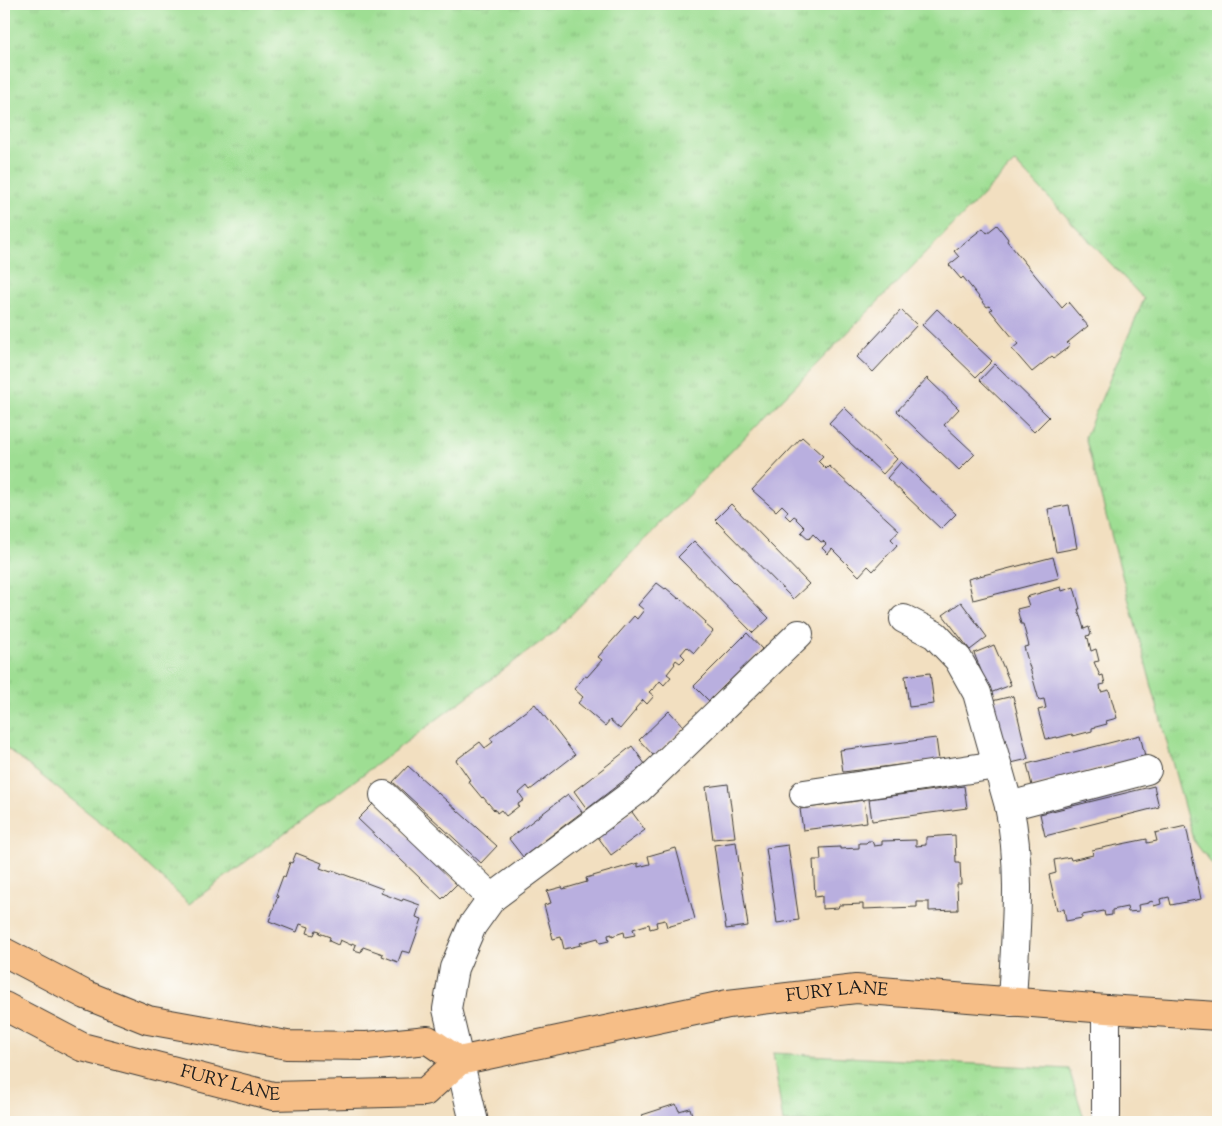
<svg xmlns="http://www.w3.org/2000/svg" width="1222" height="1126" font-family="'Sorts Mill Goudy',serif">
  <defs>
    <pattern id="grass-tufts" width="24" height="20" patternUnits="userSpaceOnUse" patternTransform="scale(1.25)"><rect width="24" height="20" fill="#9ede93"/><path d="M3 7l-1-3M5 7V3M7 7l1-3M15 17l-1-3M17 17v-4M19 17l1-3" fill="none" stroke="#88be7e"/></pattern>
  </defs>
  <rect width="100%" height="100%" fill="#fdfcf7"/>
  <filter id="ink" filterUnits="userSpaceOnUse"><feTurbulence type="fractalNoise" baseFrequency=".02" numOctaves="2"/><feDisplacementMap in="SourceGraphic" scale="10" xChannelSelector="R" yChannelSelector="G"/><feConvolveMatrix kernelMatrix="1 2 1 2 8 2 1 2 1" color-interpolation-filters="sRGB"/></filter>
  <filter id="wash" filterUnits="userSpaceOnUse"><feTurbulence type="fractalNoise" baseFrequency=".0096" numOctaves="4" result="noise"/><feDisplacementMap in="SourceGraphic" scale="20" xChannelSelector="R" yChannelSelector="G"/><feGaussianBlur stdDeviation="1.12" result="paint"/><feColorMatrix in="noise" values="0 0 0 0 0 0 0 0 0 0 0 0 0 0 0 0 0 1.4 0 .05"/><feComposite in="paint" operator="in"/></filter>
  <g filter="url(#wash)">
    <rect width="100%" height="100%" fill="#f2dfc0"/>
    <!-- grass -->
    <g fill="url(#grass-tufts)" stroke="#5d7d58">
      <polygon points="4,4 1218,4 1218,872 1193,840 1085,437 1144,299 1015,162 554,632 189,904 109,829 4,746"/>
      <polygon points="773,1053 1069,1069 1085,1122 783,1122"/>
    </g>
    <g id="blocks">
      <!-- building -->
      <g fill="#b9afdf">
        <polygon points="997,225 1008,239 1007,241 1062,308 1068,302 1088,326 1067,343 1070,346 1054,358 1052,356 1032,372 1012,349 1018,344 990,310 992,309 989,306 987,307 963,277 961,279 949,265 959,257 954,251 983,228 987,233"/>
        <polygon points="937,309 992,361 976,377 922,325"/>
        <polygon points="901,310 917,325 873,372 857,357"/>
        <polygon points="995,364 1049,417 1034,432 980,380"/>
        <polygon points="927,378 959,409 944,425 975,454 959,470 897,411"/>
        <polygon points="844,407 897,459 883,474 829,423"/>
        <polygon points="802,437 823,456 818,461 826,469 829,466 899,530 891,539 897,545 873,571 868,566 859,576 832,549 828,554 822,548 826,544 823,541 821,542 813,534 809,539 801,532 805,528 796,519 797,518 794,516 790,520 785,515 788,511 782,505 776,511 752,490"/>
        <polygon points="901,462 956,514 941,529 887,478"/>
        <polygon points="731,504 809,584 793,599 715,520"/>
        <polygon points="1069,505 1077,548 1056,552 1048,509"/>
        <polygon points="694,541 769,618 753,633 678,557"/>
        <polygon points="1053,557 1059,578 973,600 968,579"/>
        <polygon points="657,583 665,589 666,588 679,599 680,598 706,622 705,624 713,631 694,653 687,647 681,654 685,658 680,663 676,660 674,663 675,664 667,674 671,677 664,685 660,681 653,690 652,689 649,692 654,696 647,704 643,700 635,709 636,710 620,729 610,720 605,726 578,703 583,697 574,689 585,676 587,677 602,660 598,657 634,616 637,619 644,610 638,605"/>
        <polygon points="1061,587 1062,591 1074,587 1080,609 1078,609 1084,629 1089,627 1091,635 1086,636 1087,639 1088,638 1091,651 1096,649 1099,661 1094,662 1100,676 1103,675 1105,684 1100,685 1101,692 1109,690 1117,718 1106,721 1107,724 1092,728 1092,731 1073,736 1072,734 1057,738 1057,737 1046,739 1038,710 1046,708 1044,699 1039,700 1024,647 1029,646 1023,624 1021,624 1017,609 1029,606 1026,597"/>
        <polygon points="961,602 987,637 970,650 943,615"/>
        <polygon points="747,633 762,649 709,701 694,686"/>
        <polygon points="994,645 1011,685 990,693 974,653"/>
        <polygon points="930,673 934,704 909,707 905,676"/>
        <polygon points="1013,696 1028,759 1007,764 992,701"/>
        <polygon points="535,704 575,755 530,790 527,786 519,793 524,800 518,804 519,806 506,816 501,810 497,813 495,809 494,810 483,797 482,798 468,781 470,780 456,760 480,742 485,748 493,742 490,738"/>
        <polygon points="669,711 684,727 654,756 639,740"/>
        <polygon points="1140,735 1145,756 1032,786 1027,764"/>
        <polygon points="936,738 939,760 843,772 840,750"/>
        <polygon points="632,746 645,764 587,809 574,791"/>
        <polygon points="408,766 497,846 481,863 393,782"/>
        <polygon points="728,784 735,837 713,839 706,787"/>
        <polygon points="964,786 967,808 872,821 869,799"/>
        <polygon points="1154,786 1159,807 1045,836 1040,814"/>
        <polygon points="568,794 582,812 523,857 509,839"/>
        <polygon points="864,800 867,822 803,830 800,809"/>
        <polygon points="373,804 457,884 442,899 358,819"/>
        <polygon points="632,812 645,830 611,855 598,837"/>
        <polygon points="1186,826 1201,899 1171,905 1169,897 1160,899 1161,904 1154,906 1153,901 1149,902 1149,903 1138,905 1139,911 1128,912 1127,907 1112,910 1112,915 1105,916 1104,911 1082,915 1082,918 1066,921 1064,909 1057,910 1049,875 1056,873 1054,860 1070,857 1071,860 1093,855 1092,850 1147,839 1147,843 1157,841 1155,833"/>
        <polygon points="955,835 956,863 960,863 961,884 957,884 958,910 929,911 929,902 917,902 917,907 863,909 863,904 839,905 838,908 822,909 822,896 815,897 813,860 821,860 820,848 840,847 840,849 859,848 859,843 866,843 868,841 872,841 874,846 882,845 882,841 916,840 916,846 926,845 926,837"/>
        <polygon points="736,842 748,926 726,929 714,845"/>
        <polygon points="788,845 799,920 777,923 766,848"/>
        <polygon points="676,848 695,919 667,927 665,920 656,922 657,927 650,929 649,924 633,929 635,935 625,937 624,932 612,936 612,934 608,935 609,941 600,943 598,938 580,943 581,945 564,949 561,937 553,939 544,905 551,903 547,891 562,887 563,889 587,882 586,878 638,863 638,867 650,864 648,856"/>
        <polygon points="296,853 322,863 320,868 331,872 332,870 383,889 381,893 402,901 403,899 420,905 416,917 422,919 410,953 402,951 398,962 382,956 383,954 363,947 361,952 354,950 356,945 352,943 351,945 340,940 338,945 329,941 330,937 319,933 320,931 316,930 314,935 307,933 309,927 300,924 297,932 269,921 278,896 276,895 283,876 285,877 290,862 292,863"/>
        <polygon points="676,1104 679,1111 690,1108 694,1122 644,1122 642,1115"/>
      </g>
    </g>
  </g>
  <g filter="url(#ink)">
    <use href="#blocks" fill-opacity="0" stroke="#3c3935" stroke-width="1"/>
    <g fill="none" stroke-linecap="round" stroke-linejoin="round">
      <defs>
        <g id="minor">
          <polyline points="904,619 935,635 958,659 977,693 1009,806"/>
          <polyline points="804,794 997,765"/>
          <polyline points="384,795 492,898 639,789 799,634"/>
          <path d="M1012,1002C1015,937 1023,870 1009,806L1147,770"/>
          <polyline points="1106,1009 1106,1116"/>
          <polyline points="474,1122 447,1009 454,968 472,926 492,898"/>
        </g>
        <g id="major">
          <polyline points="4,952 86,995 148,1020 287,1045 367,1046 428,1040 459,1061"/>
          <path id="s1" d="M4,1006L82,1047L273,1096L425,1092L459,1061L728,1004L856,989L1106,1009L1218,1016"/>
        </g>
      </defs>
      <!-- minor casing -->
      <use href="#minor" stroke="#3c3935" stroke-width="30"/>
      <!-- major casing -->
      <use href="#major" stroke="#3c3935" stroke-width="30"/>
      <!-- minor -->
      <use href="#minor" stroke="#fff" stroke-width="28"/>
      <!-- major -->
      <use href="#major" stroke="#f6be87" stroke-width="28"/>
    </g>
  </g>
  <g text-anchor="middle" dominant-baseline="central" stroke-width="4" stroke-linejoin="round" paint-order="stroke">
    <!-- street labels -->
    <g font-size="18" fill="#1c1c1c" stroke="#fdfcf7">
      <text stroke="none"><textPath href="#s1" startOffset="868">FURY LANE</textPath></text>
      <text stroke="none"><textPath href="#s1" startOffset="241">FURY LANE</textPath></text>
    </g>
  </g>
  <!-- margin -->
  <rect width="1222" height="1126" fill="none" stroke="#fdfcf7" stroke-width="20"/>
</svg>
